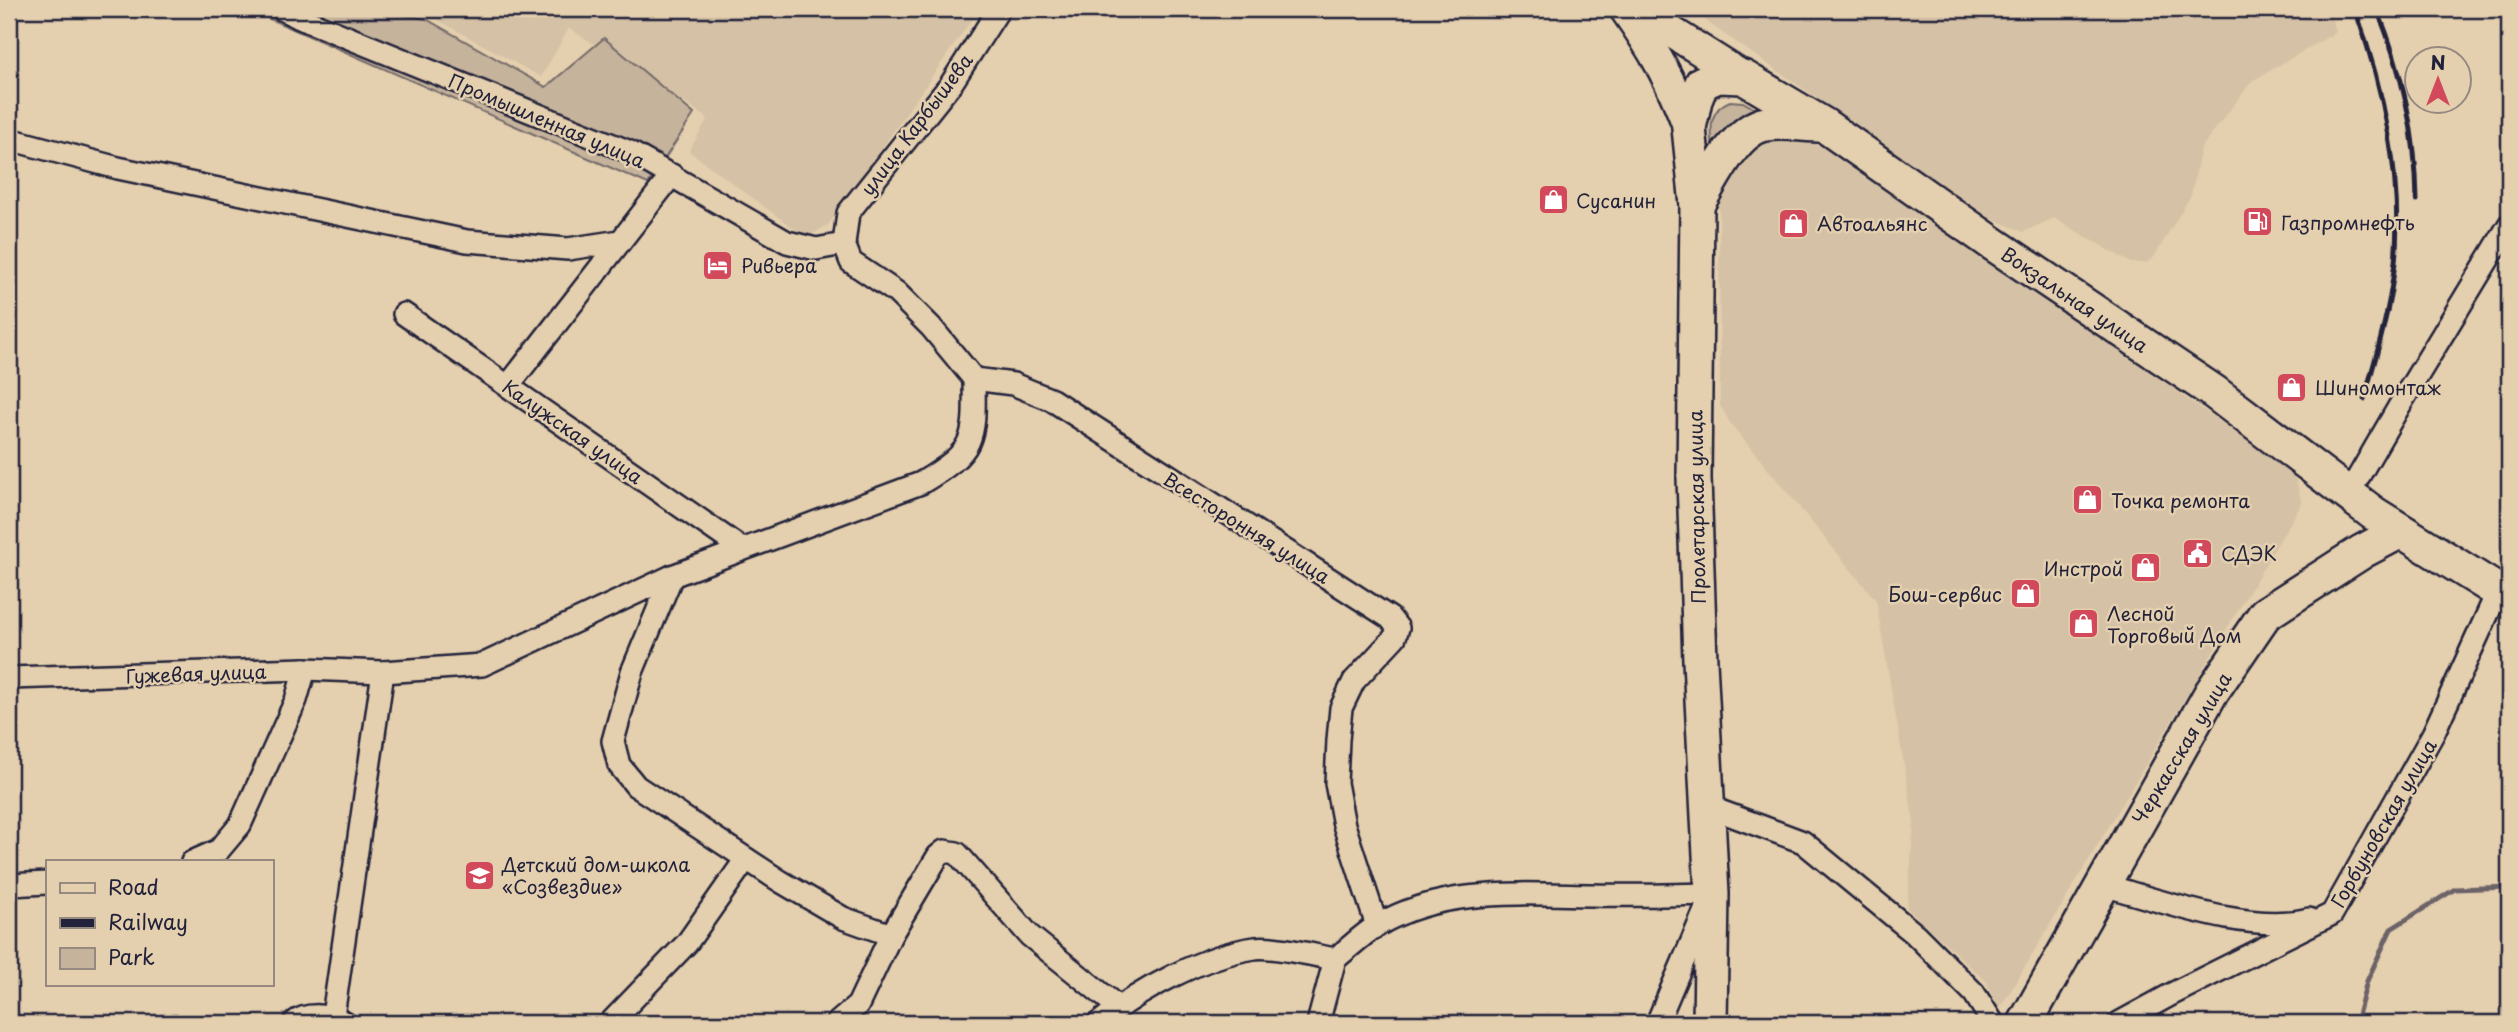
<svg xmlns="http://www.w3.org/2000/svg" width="2518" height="1032" font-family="'Playpen Sans',sans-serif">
  <rect width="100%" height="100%" fill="#e4cfae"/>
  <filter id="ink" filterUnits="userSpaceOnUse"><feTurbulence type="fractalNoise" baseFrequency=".0143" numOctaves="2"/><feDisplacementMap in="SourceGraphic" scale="14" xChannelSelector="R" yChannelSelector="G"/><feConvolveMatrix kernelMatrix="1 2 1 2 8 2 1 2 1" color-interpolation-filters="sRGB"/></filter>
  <g filter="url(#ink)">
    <!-- built -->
    <g fill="#d5c1a5">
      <polygon points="418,9 979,9 828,225 811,235 800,233 689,151 708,118 569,28 541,77"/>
      <polygon points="1694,9 2329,9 2336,32 2252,81 2201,148 2191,195 2154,257 2146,263 2131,263 2054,218 2023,232 1989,217 1710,24"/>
      <polygon points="1809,135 2294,473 2302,503 1999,1010 1986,981 1907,908 1914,823 1876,600 1730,423 1720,405 1719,196 1757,138"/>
    </g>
    <!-- green -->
    <g fill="#c5b39b" stroke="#746a6b" stroke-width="2">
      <polygon points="247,9 369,9 426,19 546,87 604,38 694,114 648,184"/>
      <path d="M1730,101L1743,102L1764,114L1713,151C1711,131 1707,110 1730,101Z"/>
    </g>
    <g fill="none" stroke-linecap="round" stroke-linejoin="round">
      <!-- stream -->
      <polyline stroke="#6c6367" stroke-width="5" points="2356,1023 2367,981 2391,929 2455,889 2509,887"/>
      <defs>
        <g id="street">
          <polyline points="282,9 300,18 630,152 787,242 816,249 844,244"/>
          <polyline points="999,9 951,84 848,213 844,244 851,262 896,292 931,327 974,379 1013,384 1052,400 1390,618 1398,628 1395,637 1354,681 1341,708 1338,740 1336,783 1344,825 1377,926"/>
          <polyline points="9,139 118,168 467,241 568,249 620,241"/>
          <polyline points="404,314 742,549"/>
          <polyline points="508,386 672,175"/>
          <polyline points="2348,495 2404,398 2509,225"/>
          <polyline points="672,576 632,672 613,741 619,765 636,786 780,881 843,918 891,935"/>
          <path d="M9,678L305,669L383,672L482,665L672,576L921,483C976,450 975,441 974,379"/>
          <polyline points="1709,807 1803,842 1915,934 1974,993 1993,1023"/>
          <polyline points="192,862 219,850 240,825 296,700 305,669"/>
          <polyline points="9,885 47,883"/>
          <path d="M2103,885C2163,901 2249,934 2309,919"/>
          <path d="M1335,959C1349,948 1363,934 1378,925C1443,887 1521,894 1594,895C1633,896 1673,895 1712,894L1657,1023"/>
          <polyline points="333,1016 383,672"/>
          <path d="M294,1023C306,1012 332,1015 345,1023"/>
          <polyline points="610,1023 687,943 746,859"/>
          <polyline points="837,1023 858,1005 891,935 938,856 944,851 957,853 1030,936 1118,1007"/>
          <path d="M1099,1023C1137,991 1205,955 1255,948C1271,945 1317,956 1335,959"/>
          <polyline points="1318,1023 1335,959"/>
          <polyline points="2119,1023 2172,994 2332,914 2433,734 2498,591"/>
        </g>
        <g id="secondary">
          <path d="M1625,9C1654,50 1671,80 1689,128"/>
          <polyline points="1635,9 1743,77"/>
        </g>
        <g id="primary">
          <path d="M1697,205C1712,180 1735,129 1766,124C1784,121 1804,125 1821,125"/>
          <polyline points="1710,1023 1712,894 1700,661 1694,478 1697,205 1689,128 1695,100 1702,83 1718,76 1743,77 1824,125 1992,243 2214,392 2373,513 2509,598"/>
          <polyline points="2025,1023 2211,693 2265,614 2363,551 2401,531"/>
        </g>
      </defs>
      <!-- street casing -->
      <use href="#street" stroke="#22223b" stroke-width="26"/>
      <!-- secondary casing -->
      <use href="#secondary" stroke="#22223b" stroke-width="35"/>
      <!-- primary casing -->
      <use href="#primary" stroke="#22223b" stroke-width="38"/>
      <!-- street -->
      <use href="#street" stroke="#e4cfae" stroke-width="21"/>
      <!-- secondary -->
      <use href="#secondary" stroke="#e4cfae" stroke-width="30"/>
      <!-- primary -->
      <use href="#primary" stroke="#e4cfae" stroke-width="33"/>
      <!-- rail -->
      <g stroke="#22223b" stroke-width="5">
        <path d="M2355,9C2383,87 2403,178 2395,262C2390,309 2377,354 2364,399"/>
        <path d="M2377,9C2402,70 2416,134 2417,200"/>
      </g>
    </g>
  </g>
  <!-- icons -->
  <defs>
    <symbol id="shop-square" viewBox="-11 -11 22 22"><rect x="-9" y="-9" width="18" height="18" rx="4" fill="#d1495b" stroke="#e4cfae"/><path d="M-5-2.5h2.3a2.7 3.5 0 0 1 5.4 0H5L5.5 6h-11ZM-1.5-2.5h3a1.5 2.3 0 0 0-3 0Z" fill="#fff"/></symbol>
    <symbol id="fuel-square" viewBox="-11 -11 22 22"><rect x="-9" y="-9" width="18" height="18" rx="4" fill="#d1495b" stroke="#e4cfae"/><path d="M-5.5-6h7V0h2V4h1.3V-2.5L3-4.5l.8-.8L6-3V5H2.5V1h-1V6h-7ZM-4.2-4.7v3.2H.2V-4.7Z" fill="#fff"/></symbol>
    <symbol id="hotel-square" viewBox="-11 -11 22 22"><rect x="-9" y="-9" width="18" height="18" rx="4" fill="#d1495b" stroke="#e4cfae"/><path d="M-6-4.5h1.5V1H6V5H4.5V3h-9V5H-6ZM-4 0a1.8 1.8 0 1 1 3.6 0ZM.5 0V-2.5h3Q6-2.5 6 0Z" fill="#fff"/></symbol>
    <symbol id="civic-square" viewBox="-11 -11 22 22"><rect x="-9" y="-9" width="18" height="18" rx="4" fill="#d1495b" stroke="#e4cfae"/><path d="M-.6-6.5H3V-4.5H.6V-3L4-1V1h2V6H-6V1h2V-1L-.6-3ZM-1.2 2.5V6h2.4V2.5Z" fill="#fff"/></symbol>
    <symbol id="school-square" viewBox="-11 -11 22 22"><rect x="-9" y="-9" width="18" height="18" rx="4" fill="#d1495b" stroke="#e4cfae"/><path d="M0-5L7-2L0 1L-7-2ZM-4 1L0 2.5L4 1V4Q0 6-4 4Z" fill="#fff"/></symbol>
  </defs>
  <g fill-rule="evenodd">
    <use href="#shop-square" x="1536" y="182" width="35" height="35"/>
    <use href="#fuel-square" x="2240" y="204" width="35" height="35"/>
    <use href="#shop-square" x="1776" y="206" width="35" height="35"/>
    <use href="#hotel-square" x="700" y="248" width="35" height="35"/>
    <use href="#shop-square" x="2274" y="370" width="35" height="35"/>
    <use href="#shop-square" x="2070" y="482" width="35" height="35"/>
    <use href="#civic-square" x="2180" y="536" width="35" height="35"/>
    <use href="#shop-square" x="2128" y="550" width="35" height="35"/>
    <use href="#shop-square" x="2008" y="576" width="35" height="35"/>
    <use href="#shop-square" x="2066" y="606" width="35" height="35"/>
    <use href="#school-square" x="462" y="858" width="35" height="35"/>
  </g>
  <g text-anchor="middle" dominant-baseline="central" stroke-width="5" stroke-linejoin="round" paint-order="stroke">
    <!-- street labels -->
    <g font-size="19" fill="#22223b" stroke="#e4cfae">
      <text transform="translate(547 120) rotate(23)">Промышленная улица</text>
      <text transform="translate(916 124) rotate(-53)">улица Карбышева</text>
      <text transform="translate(2075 299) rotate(34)">Вокзальная улица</text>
      <text transform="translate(573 431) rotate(35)">Калужская улица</text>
      <text transform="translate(1696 507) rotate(-91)">Пролетарская улица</text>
      <text transform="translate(1247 527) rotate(32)">Всесторонняя улица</text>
      <text transform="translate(196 673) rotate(-2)">Гужевая улица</text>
      <text transform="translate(2181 748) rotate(-59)">Черкасская улица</text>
      <text transform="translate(2383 823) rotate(-60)">Горбуновская улица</text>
    </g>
    <!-- poi labels -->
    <g font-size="19" fill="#22223b" stroke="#e4cfae" text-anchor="start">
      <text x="1576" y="200">Сусанин</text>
      <text x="2281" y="222">Газпромнефть</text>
      <text x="1817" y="223">Автоальянс</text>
      <text x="741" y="265">Ривьера</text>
      <text x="2315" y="387">Шиномонтаж</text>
      <text x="2111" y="500">Точка ремонта</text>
      <text x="2221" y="553">СДЭК</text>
      <text x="2123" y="568" text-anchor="end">Инстрой</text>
      <text x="2002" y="594" text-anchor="end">Бош-сервис</text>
      <text x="2107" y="613">Лесной<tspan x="2107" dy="22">Торговый Дом</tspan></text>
      <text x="502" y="864">Детский дом-школа<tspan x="502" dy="22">«Созвездие»</tspan></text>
    </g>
  </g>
  <!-- margin -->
  <rect width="2518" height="1032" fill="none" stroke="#e4cfae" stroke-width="35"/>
  <rect x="18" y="18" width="2483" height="997" fill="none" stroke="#22223b" stroke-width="2.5" filter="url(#ink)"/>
  <!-- legend -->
  <rect x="46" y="860" width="228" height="126" fill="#e4cfae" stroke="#968a80" stroke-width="2"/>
  <rect x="60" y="883" width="35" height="10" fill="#e4cfae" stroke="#968a80" stroke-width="2"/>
  <text x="108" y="895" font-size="21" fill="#22223b">Road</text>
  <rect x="60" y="918" width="35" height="10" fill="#22223b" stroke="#968a80" stroke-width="2"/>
  <text x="108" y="930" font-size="21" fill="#22223b">Railway</text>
  <rect x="60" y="948" width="35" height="21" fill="#c5b39b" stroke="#968a80" stroke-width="2"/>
  <text x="108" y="965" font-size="21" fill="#22223b">Park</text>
  <!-- north arrow -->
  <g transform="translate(2438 80)"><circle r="33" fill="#e4cfae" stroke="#968a80" stroke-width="2"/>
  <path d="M0-5L12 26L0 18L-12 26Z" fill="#d1495b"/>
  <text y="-10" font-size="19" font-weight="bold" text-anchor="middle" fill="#22223b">N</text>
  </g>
</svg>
